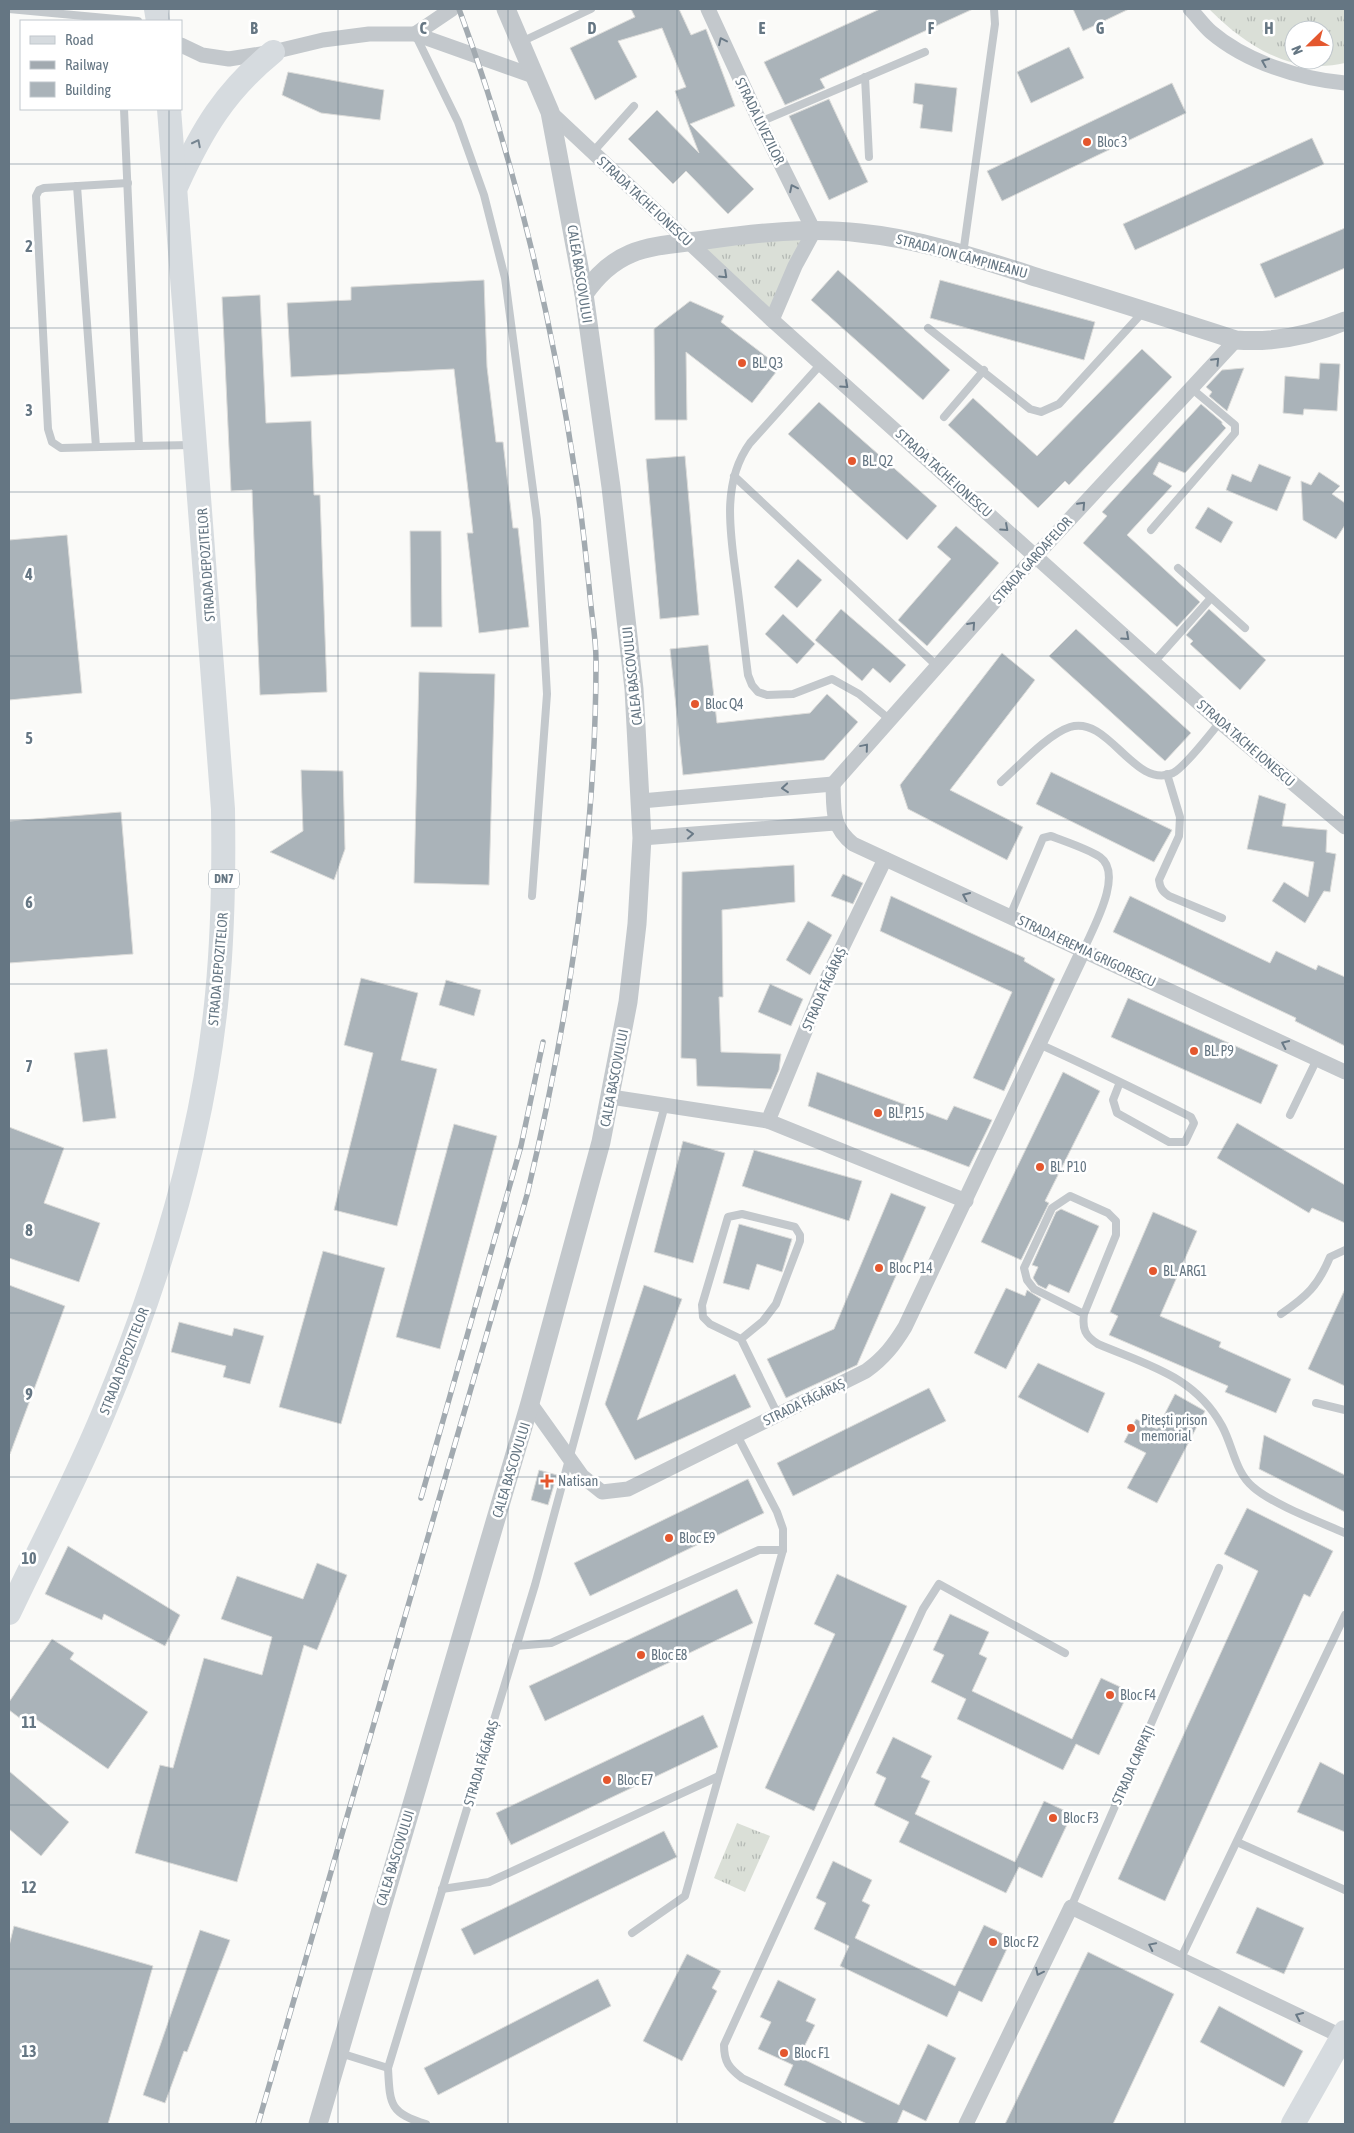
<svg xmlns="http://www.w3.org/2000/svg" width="1354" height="2133" font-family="'Asap Condensed',sans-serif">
  <defs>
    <pattern id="grass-tufts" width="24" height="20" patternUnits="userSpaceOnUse" patternTransform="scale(1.25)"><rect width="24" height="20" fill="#dadfd7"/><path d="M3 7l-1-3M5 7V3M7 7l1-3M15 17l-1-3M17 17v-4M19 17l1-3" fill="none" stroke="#b4b9b4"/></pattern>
  </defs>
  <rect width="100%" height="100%" fill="#fafaf8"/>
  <!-- grass -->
  <g fill="url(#grass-tufts)" fill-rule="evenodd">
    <path d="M1209,9H1345V63C1291,76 1245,45 1209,9ZM1294,30H1324V60H1294Z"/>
    <polygon points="814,231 772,320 689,242"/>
    <polygon points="737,1823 770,1836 745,1892 714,1878"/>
  </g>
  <!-- building -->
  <g fill="#aab3b9" stroke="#dcdcda">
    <polygon points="631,9 679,9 691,35 706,29 735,106 690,124 754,189 728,214 686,171 673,184 628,139 657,110 699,153 675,91 686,87 662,28 618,41 637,77 595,100 570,48 635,17"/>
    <polygon points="880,9 973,9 820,79 825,88 785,105 764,62"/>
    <polygon points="1073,9 1129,9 1083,31"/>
    <polygon points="1069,47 1084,78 1031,103 1017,72"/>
    <polygon points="288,72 384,90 380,120 321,113 282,95"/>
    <polygon points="915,83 957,88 952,132 920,128 923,105 913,103"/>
    <polygon points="1172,83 1186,113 1002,201 987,171"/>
    <polygon points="829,99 868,182 829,200 789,116"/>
    <polygon points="1312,138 1324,164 1135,250 1123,224"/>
    <polygon points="1345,228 1345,268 1275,298 1260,264"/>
    <polygon points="838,270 950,370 923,400 811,300"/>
    <polygon points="484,280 487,367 496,442 503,442 513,528 518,528 529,627 479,633 467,533 473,533 454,369 291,377 287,303 351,300 351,287"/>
    <polygon points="940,280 1095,322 1084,360 930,318"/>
    <polygon points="260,295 266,423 311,421 314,495 320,495 327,692 260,695 252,490 231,491 222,297"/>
    <polygon points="690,301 724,316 721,322 780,367 752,403 686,352 687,420 655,420 654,329"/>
    <polygon points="1142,349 1172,377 1069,485 1065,481 1038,508 948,425 973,398 1037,456"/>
    <polygon points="1320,363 1340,364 1337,411 1304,409 1303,415 1283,413 1285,376 1319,379"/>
    <polygon points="1244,368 1227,411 1209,396 1212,392 1206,387 1222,370"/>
    <polygon points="819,402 937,506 907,540 788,434"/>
    <polygon points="1201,404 1222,422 1222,424 1226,428 1185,473 1159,462 1153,474 1172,486 1127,535 1200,602 1177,627 1083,543 1107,516 1102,512"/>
    <polygon points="685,456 699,615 660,619 646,459"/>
    <polygon points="1259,464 1291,477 1277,511 1226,490 1232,474 1251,482"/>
    <polygon points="1319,472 1340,486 1332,494 1345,503 1345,525 1336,539 1303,520 1301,481 1311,485"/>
    <polygon points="1208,507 1233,522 1221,543 1195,528"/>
    <polygon points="956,526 999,563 927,646 898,620 951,559 937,547"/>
    <polygon points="410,531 441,531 442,627 411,627"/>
    <polygon points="67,535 82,693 9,700 9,540"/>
    <polygon points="798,559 822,580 797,608 774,587"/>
    <polygon points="841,609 906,665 890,683 873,668 862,681 815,640"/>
    <polygon points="1209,609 1266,660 1240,690 1190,644 1193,641 1186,635"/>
    <polygon points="783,614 815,644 797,664 765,634"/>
    <polygon points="1076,629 1191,733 1165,761 1049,656"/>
    <polygon points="708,645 717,723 810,713 827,694 858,722 824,760 683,775 670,649"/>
    <polygon points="1002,653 1035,680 950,790 1023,827 1007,860 908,809 900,785"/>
    <polygon points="419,672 495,674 489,885 414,883"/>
    <polygon points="301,770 343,771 345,849 334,880 270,852 303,831"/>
    <polygon points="1051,772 1172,830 1154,862 1036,804"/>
    <polygon points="1259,795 1286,804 1282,826 1327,830 1326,852 1336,854 1330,892 1324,891 1305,923 1272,901 1284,882 1308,897 1314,862 1247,849"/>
    <polygon points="121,812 133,954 9,963 9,821"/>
    <polygon points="794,865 795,902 722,910 723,997 719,997 721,1052 781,1054 779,1070 771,1089 697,1086 696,1059 681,1058 682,872"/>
    <polygon points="843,874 863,883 853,904 831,896"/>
    <polygon points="891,896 1025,958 1024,961 1055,979 1004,1091 973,1078 1012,992 880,931"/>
    <polygon points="1130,896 1270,963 1276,951 1316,970 1318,965 1345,977 1345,1046 1295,1021 1296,1018 1113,932"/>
    <polygon points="808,921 832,935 810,975 786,960"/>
    <polygon points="361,978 418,993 401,1060 437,1069 397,1226 334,1210 373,1053 344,1045"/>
    <polygon points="446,980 481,990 474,1016 439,1005"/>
    <polygon points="770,984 803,999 791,1026 758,1012"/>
    <polygon points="1128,998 1278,1065 1261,1104 1111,1037"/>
    <polygon points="107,1049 116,1118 83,1122 74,1053"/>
    <polygon points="817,1072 947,1120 954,1106 992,1120 969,1167 808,1106"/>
    <polygon points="1063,1072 1100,1091 1045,1201 1049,1203 1021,1260 981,1242"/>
    <polygon points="1237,1123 1345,1185 1345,1223 1312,1208 1309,1213 1217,1158"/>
    <polygon points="454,1124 497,1136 440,1349 396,1337"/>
    <polygon points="9,1127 64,1148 44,1203 100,1223 79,1282 9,1258"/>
    <polygon points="683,1141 725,1153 693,1263 654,1252"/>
    <polygon points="754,1150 862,1181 849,1221 742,1186"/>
    <polygon points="891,1193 926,1207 857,1365 786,1398 767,1359 834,1329"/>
    <polygon points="1061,1209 1099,1226 1069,1293 1049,1284 1046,1289 1038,1285 1033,1278 1038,1267 1032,1265 1056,1212"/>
    <polygon points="1153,1212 1197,1231 1160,1316 1221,1342 1219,1347 1291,1379 1276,1413 1225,1392 1228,1386 1109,1335 1118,1316 1110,1312"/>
    <polygon points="739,1224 792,1239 782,1272 757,1264 749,1290 723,1283"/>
    <polygon points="323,1251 385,1268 341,1424 279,1407"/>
    <polygon points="9,1285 65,1306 10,1454 9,1454"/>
    <polygon points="644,1285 682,1299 637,1420 735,1374 751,1407 635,1460 605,1404"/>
    <polygon points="1006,1288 1025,1296 1027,1290 1041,1299 1006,1369 974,1353"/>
    <polygon points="1345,1289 1345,1386 1308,1369"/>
    <polygon points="179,1322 232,1336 234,1328 264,1336 250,1384 223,1377 226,1366 171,1352"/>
    <polygon points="1038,1363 1105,1393 1088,1433 1018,1397"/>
    <polygon points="929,1388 946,1421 793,1496 777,1463"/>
    <polygon points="1175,1394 1205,1411 1157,1503 1127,1488 1146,1453 1124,1442 1136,1419 1157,1429"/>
    <polygon points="1264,1435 1345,1475 1345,1512 1259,1469"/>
    <polygon points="539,1470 557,1475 548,1505 531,1500"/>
    <polygon points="748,1479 764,1513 590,1596 574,1563"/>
    <polygon points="1247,1508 1333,1551 1310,1597 1304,1594 1165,1901 1118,1879 1258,1571 1224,1554"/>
    <polygon points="68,1546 180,1615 165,1646 104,1614 102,1620 45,1594"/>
    <polygon points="317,1563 347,1575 317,1650 304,1645 237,1882 135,1853 160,1765 173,1768 204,1658 262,1675 272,1637 221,1619 237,1576 303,1599"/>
    <polygon points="837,1574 907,1606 814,1811 765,1788 835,1634 814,1624"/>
    <polygon points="737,1589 753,1623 545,1721 529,1686"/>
    <polygon points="950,1614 989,1632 979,1654 987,1658 972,1691 1072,1739 1101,1678 1129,1691 1099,1755 1076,1744 1063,1770 957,1719 966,1699 931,1682 944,1655 933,1650"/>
    <polygon points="52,1639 74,1653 70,1659 148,1712 108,1769 30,1715 25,1722 9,1710 9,1702"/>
    <polygon points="703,1715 718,1747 511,1845 496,1813"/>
    <polygon points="893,1737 932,1756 921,1777 930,1781 915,1814 1015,1862 1044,1801 1072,1814 1042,1878 1019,1867 1006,1893 899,1842 909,1822 874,1805 886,1778 876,1773"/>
    <polygon points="1320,1762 1345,1775 1345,1832 1297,1812"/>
    <polygon points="9,1771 69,1822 41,1856 9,1829"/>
    <polygon points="664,1831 677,1857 474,1955 461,1929"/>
    <polygon points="833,1861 872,1880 862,1901 870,1905 855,1938 955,1986 984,1925 1012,1938 982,2002 959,1991 947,2017 840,1966 849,1946 814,1929 826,1903 816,1898"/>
    <polygon points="1257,1907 1304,1928 1284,1974 1236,1953"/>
    <polygon points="14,1926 153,1966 108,2124 9,2124 9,1946"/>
    <polygon points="200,1930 230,1940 187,2052 184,2051 165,2103 143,2095"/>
    <polygon points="1088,1952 1174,1994 1113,2124 1005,2124"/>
    <polygon points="687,1954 721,1971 712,1988 717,1991 682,2061 643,2041"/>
    <polygon points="598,1979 611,2006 438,2095 424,2068"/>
    <polygon points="778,1980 816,1999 806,2021 815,2025 799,2057 899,2105 928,2044 956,2058 926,2121 903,2110 897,2124 867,2124 784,2085 793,2065 758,2049 771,2022 760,2017"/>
    <polygon points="1219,2006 1303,2051 1284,2087 1200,2042"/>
  </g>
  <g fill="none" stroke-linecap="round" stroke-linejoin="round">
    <!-- service -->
    <g stroke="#c3c8cc" stroke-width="8">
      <polyline points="9,9 138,21"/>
      <polyline points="416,36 458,122 484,195 505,278 537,520 547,694 532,896"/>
      <polyline points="521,42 591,9"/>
      <polyline points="865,77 869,157"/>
      <polyline points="124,109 139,446 192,445"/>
      <polyline points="760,122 925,52"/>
      <polyline points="592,153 634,106"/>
      <polyline points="128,183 44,188 39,190 36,196 48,429 52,442 61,448 139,446"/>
      <polyline points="77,186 96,447"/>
      <polyline points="963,254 995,24 994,9"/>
      <polyline points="928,328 1030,409 1041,412 1059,404 1143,312"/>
      <path d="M821,364L750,443C720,484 731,537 737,584C741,614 744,644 748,675L752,685L758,692L767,695L793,694L832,679L859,694L889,719"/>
      <polyline points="944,417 984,370"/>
      <polyline points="734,476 936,665"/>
      <polyline points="1151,530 1235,433 1235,425 1191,388"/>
      <polyline points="1178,568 1245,628"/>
      <polyline points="1154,662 1211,598"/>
      <path d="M1167,774L1180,817L1179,836L1159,880C1160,888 1162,891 1169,896L1222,918"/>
      <path d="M1001,782C1019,766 1048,734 1070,727C1109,715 1134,790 1173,773C1185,767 1210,734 1220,722"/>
      <path d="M1010,916L1043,838L1051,836C1066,842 1086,848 1100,857C1124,874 1093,928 1084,949"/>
      <path d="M1039,1044C1090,1067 1141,1092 1191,1117L1194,1123L1185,1142H1169L1117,1113L1113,1100L1120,1082"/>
      <polyline points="1290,1115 1317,1059"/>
      <path d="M1084,1314L1034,1289L1027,1280L1024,1268L1052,1208L1070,1196L1108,1213L1116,1221V1235L1084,1314C1082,1329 1085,1336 1098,1344C1147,1365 1195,1376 1222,1426C1233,1446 1235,1472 1253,1487C1272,1504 1320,1522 1345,1533"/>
      <path d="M1281,1314C1307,1296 1318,1286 1330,1257L1345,1250"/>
      <polyline points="741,1339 763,1321 776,1304 800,1241 800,1235 795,1227 742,1214 728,1217 702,1305 703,1317 710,1324 741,1339 778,1415"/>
      <polyline points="1316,1403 1345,1410"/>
      <polyline points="516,1646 551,1643 759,1550 783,1550"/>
      <polyline points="1237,1842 1345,1890"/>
      <polyline points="442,1889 489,1882 717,1777"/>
      <polyline points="1071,1907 1219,1568"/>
      <polyline points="632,1933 685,1896 783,1550 783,1529 777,1512 737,1435"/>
      <polyline points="1180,1960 1345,1615"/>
      <path d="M340,2053L388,2068C390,2104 389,2113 426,2124"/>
      <polyline points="388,2068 535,1585 665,1105"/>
      <path d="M838,2124L742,2078C729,2068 724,2062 724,2045L923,1609L939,1584L1065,1653"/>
    </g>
    <!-- minor -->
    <g stroke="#c3c8cc" stroke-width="15">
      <polyline points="708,9 760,122 814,231 795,266 772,320"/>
      <path d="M1190,9C1197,16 1203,25 1211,32C1246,62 1300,79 1345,83"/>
      <polyline points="415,34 452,9"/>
      <polyline points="181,45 202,55 229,59 273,52 323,40 369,34 415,34 536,77"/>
      <polyline points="550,112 772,320 1220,722 1345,827"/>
      <path d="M833,784C834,810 831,826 853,844L1345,1072"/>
      <polyline points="833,784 1018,575 1236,340"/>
      <polyline points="641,801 833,784"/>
      <polyline points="642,838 835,823"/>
      <polyline points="611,1097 768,1121 825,983 885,859"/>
      <polyline points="768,1121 966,1201"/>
      <path d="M530,1403L582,1476L602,1492L628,1489L866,1371C884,1358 894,1345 905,1327L1084,949"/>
      <polyline points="966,2124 1071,1907 1343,2037"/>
    </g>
    <!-- tertiary -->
    <g stroke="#c3c8cc" stroke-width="19">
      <path d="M584,294C618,245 651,247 705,240C756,233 809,227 860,233C921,239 980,259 1039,278C1105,298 1171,319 1236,340C1275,343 1309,336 1345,321"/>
      <polyline points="318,2124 530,1403 601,1142 628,1002 637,924 642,838 634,689 611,487 584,294 550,112 506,9"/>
    </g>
    <!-- primary -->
    <g stroke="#d6dbdf" stroke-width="24">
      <polyline points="156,9 158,21"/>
      <path d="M177,185C202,130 225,91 273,52"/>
      <path d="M9,1613C40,1547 75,1482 103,1414C159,1281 203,1139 217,995C223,933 224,871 223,809L169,109"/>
      <polyline points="1293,2124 1345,2032"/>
    </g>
    <defs>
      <g id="rail">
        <polyline points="421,1498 521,1146 543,1042"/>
        <path d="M258,2124L527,1195C569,1019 596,841 596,660C596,642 593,624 591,606C587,565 583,525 577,485C553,323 516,163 459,9"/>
      </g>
    </defs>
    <!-- rail casing -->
    <use href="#rail" stroke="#a2aab0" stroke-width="5.5"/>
    <!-- rail -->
    <use href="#rail" stroke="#fff" stroke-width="4" stroke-dasharray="11" stroke-linecap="butt"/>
  </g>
  <!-- one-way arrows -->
  <defs><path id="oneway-chevron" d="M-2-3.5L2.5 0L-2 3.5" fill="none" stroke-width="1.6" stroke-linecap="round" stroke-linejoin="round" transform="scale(1.25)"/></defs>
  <g stroke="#6a7a87">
    <use href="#oneway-chevron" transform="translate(722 41) rotate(-115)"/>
    <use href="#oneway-chevron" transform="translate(1265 62) rotate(-157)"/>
    <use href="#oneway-chevron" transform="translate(793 188) rotate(-116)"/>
    <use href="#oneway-chevron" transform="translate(724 275) rotate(43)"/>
    <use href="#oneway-chevron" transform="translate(1216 361) rotate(-46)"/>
    <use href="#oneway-chevron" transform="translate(845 385) rotate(42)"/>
    <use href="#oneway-chevron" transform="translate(1082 505) rotate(-47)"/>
    <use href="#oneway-chevron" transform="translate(1005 528) rotate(42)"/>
    <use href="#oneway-chevron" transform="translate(972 625) rotate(-48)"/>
    <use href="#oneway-chevron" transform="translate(1126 637) rotate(42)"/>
    <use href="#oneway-chevron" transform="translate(865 747) rotate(-50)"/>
    <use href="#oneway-chevron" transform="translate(785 788) rotate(175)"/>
    <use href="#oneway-chevron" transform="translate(690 834) rotate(-4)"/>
    <use href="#oneway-chevron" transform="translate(966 896) rotate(-156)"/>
    <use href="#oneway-chevron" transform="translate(1285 1044) rotate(-155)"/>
    <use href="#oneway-chevron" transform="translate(1152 1946) rotate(-154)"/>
    <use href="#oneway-chevron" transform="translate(1039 1972) rotate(116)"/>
    <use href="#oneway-chevron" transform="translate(1299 2016) rotate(-155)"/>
  </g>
  <use stroke="#768591" href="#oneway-chevron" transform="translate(197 143) rotate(-63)"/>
  <!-- grid -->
  <path fill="none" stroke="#657683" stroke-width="1" stroke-opacity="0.55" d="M169,9V21M338,9V2124M508,9V2124M677,9V2124M846,9V2124M1016,9V2124M1185,9V2124M169,109V2124M9,164H1345M9,328H1345M9,492H1345M9,656H1345M9,820H1345M9,984H1345M9,1149H1345M9,1313H1345M9,1477H1345M9,1641H1345M9,1805H1345M9,1969H1345"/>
  <!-- markers -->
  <g fill="#e4572e" stroke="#fff" stroke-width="2">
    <circle cx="1087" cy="142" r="5"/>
    <circle cx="742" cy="363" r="5"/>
    <circle cx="852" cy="461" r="5"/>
    <circle cx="695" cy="704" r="5"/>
    <circle cx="1194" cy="1051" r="5"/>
    <circle cx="878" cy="1113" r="5"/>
    <circle cx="1040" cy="1167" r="5"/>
    <circle cx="879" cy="1268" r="5"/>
    <circle cx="1153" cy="1271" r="5"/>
    <circle cx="1131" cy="1428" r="5"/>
    <path d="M544.5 1473.5h5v5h5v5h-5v5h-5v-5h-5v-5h5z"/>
    <circle cx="669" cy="1538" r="5"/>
    <circle cx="641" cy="1655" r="5"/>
    <circle cx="1110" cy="1695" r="5"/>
    <circle cx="607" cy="1780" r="5"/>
    <circle cx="1053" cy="1818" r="5"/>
    <circle cx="993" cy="1942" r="5"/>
    <circle cx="784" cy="2053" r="5"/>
  </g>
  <g text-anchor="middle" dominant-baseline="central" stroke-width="5" stroke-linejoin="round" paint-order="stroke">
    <!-- shield labels -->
    <rect fill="#fff" stroke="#939fa8" stroke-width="1" x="209" y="869.5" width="30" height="19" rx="4"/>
    <g font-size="12" font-weight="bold" fill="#657683">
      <text x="224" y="879">DN7</text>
    </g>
    <!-- street labels -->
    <g font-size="14" fill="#657683" stroke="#fff">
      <text transform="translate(760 121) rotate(64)">STRADA LIVEZILOR</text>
      <text transform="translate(645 201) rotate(43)">STRADA TACHE IONESCU</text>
      <text transform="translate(962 256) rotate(15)">STRADA ION CÂMPINEANU</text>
      <text transform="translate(580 274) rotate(81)">CALEA BASCOVULUI</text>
      <text transform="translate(944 473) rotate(42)">STRADA TACHE IONESCU</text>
      <text transform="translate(1032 560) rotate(-48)">STRADA GAROAFELOR</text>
      <text transform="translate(206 565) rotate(-94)">STRADA DEPOZITELOR</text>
      <text transform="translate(632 676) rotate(-96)">CALEA BASCOVULUI</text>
      <text transform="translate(1246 743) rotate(41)">STRADA TACHE IONESCU</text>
      <text transform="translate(1087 951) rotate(25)">STRADA EREMIA GRIGORESCU</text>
      <text transform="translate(218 969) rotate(-85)">STRADA DEPOZITELOR</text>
      <text transform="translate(824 989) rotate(-66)">STRADA FĂGĂRAȘ</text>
      <text transform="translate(614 1078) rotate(-79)">CALEA BASCOVULUI</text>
      <text transform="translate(124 1361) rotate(-69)">STRADA DEPOZITELOR</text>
      <text transform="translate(804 1402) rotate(-26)">STRADA FĂGĂRAȘ</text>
      <text transform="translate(511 1470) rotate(-73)">CALEA BASCOVULUI</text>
      <text transform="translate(481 1763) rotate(-73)">STRADA FĂGĂRAȘ</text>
      <text transform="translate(1133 1765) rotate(-66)">STRADA CARPAȚI</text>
      <text transform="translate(395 1858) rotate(-73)">CALEA BASCOVULUI</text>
    </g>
    <!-- poi labels -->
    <g font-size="14" fill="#657683" stroke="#fff" text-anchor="start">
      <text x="1097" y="142">Bloc 3</text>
      <text x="752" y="363">BL. Q3</text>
      <text x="862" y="461">BL. Q2</text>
      <text x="705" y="704">Bloc Q4</text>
      <text x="1204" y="1051">BL. P9</text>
      <text x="888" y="1113">BL. P15</text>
      <text x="1050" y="1167">BL. P10</text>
      <text x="889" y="1268">Bloc P14</text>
      <text x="1163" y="1271">BL. ARG1</text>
      <text x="1141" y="1420">Pitești prison<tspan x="1141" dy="16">memorial</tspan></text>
      <text x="558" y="1481">Natisan</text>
      <text x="679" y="1538">Bloc E9</text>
      <text x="651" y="1655">Bloc E8</text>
      <text x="1120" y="1695">Bloc F4</text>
      <text x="617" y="1780">Bloc E7</text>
      <text x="1063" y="1818">Bloc F3</text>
      <text x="1003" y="1942">Bloc F2</text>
      <text x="794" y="2053">Bloc F1</text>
    </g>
  </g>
  <g font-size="16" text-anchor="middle" font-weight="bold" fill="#657683" stroke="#fff" stroke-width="5" stroke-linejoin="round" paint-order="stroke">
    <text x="254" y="34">B</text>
    <text x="423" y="34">C</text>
    <text x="592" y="34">D</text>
    <text x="762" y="34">E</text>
    <text x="931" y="34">F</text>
    <text x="1100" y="34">G</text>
    <text x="1269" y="34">H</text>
    <text x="29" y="252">2</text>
    <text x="29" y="416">3</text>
    <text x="29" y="580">4</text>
    <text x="29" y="744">5</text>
    <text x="29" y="908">6</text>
    <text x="29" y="1072">7</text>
    <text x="29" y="1236">8</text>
    <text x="29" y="1400">9</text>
    <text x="29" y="1564">10</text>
    <text x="29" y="1728">11</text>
    <text x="29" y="1893">12</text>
    <text x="29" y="2057">13</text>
  </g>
  <!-- border -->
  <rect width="1354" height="2133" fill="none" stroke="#657683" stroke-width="20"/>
  <!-- legend -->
  <rect x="20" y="20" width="162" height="90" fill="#ffffff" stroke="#c1c8cd"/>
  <rect x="30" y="36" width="25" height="8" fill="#d6dbdf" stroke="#c1c8cd"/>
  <text x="65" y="45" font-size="15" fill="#657683">Road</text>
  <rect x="30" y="61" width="25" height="8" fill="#a2aab0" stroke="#c1c8cd"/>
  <text x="65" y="70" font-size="15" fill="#657683">Railway</text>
  <rect x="30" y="82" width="25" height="15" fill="#aab3b9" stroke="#c1c8cd"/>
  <text x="65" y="95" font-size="15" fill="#657683">Building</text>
  <!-- north arrow -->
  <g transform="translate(1309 45) rotate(247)"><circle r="24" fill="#ffffff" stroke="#c1c8cd"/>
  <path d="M0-4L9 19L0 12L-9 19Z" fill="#e4572e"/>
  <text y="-8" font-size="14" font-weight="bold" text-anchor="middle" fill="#657683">N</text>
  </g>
</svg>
